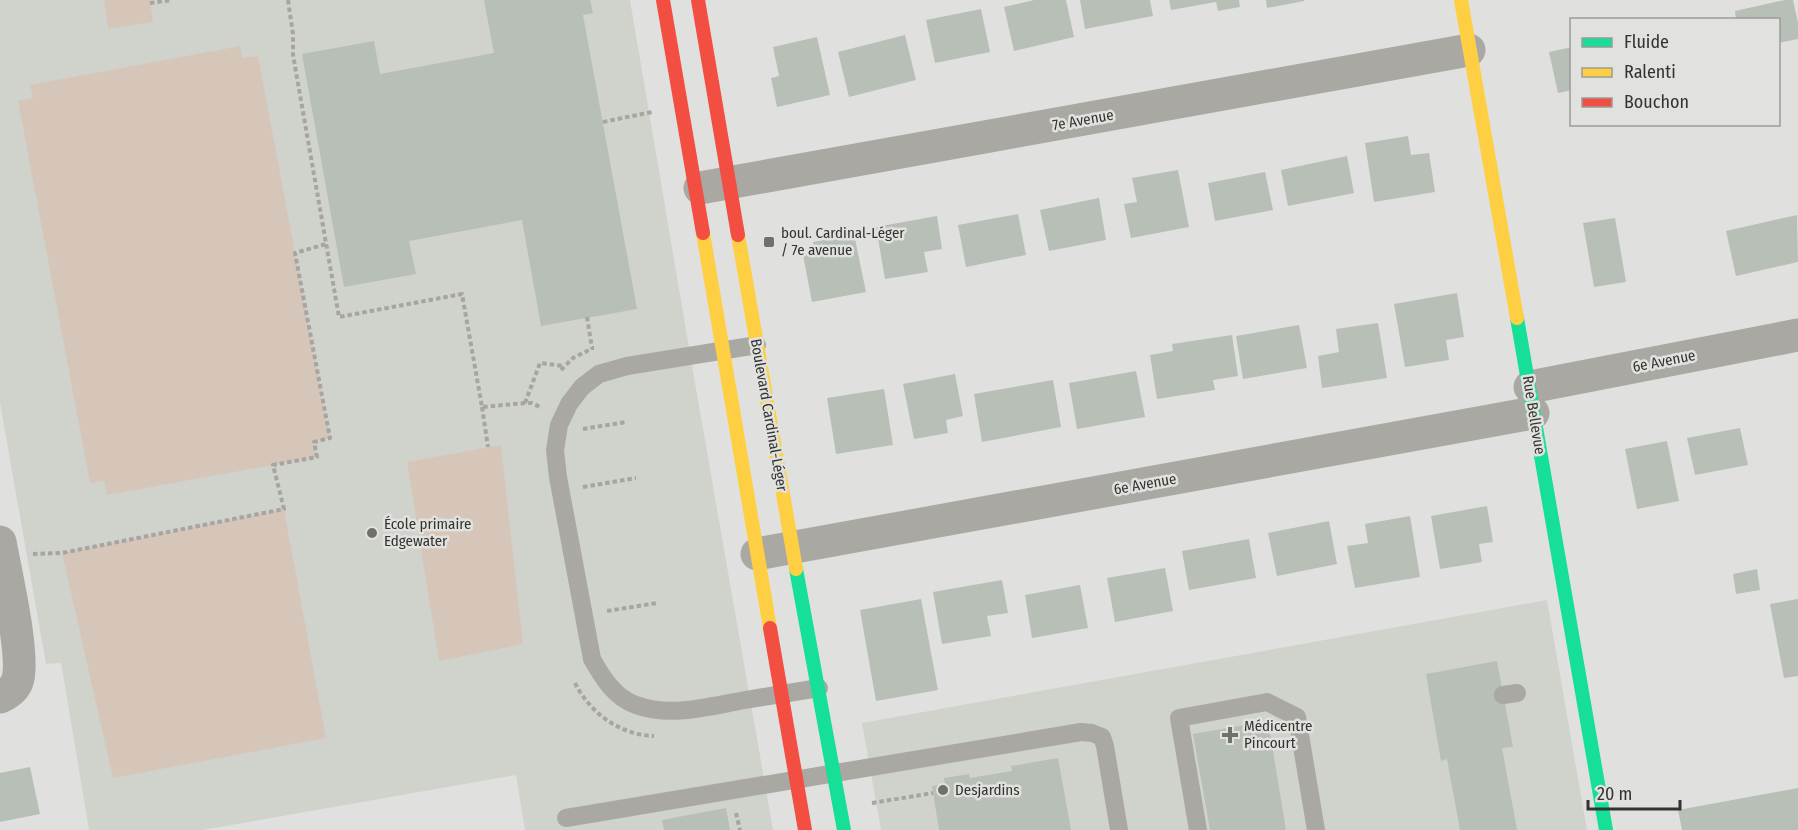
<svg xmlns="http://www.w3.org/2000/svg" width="1798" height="830" font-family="'Fira Sans Condensed',sans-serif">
  <rect width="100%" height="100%" fill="#e0e1df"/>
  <!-- built -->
  <g fill="#d0d3cc">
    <polygon points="0,0 630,0 694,377 773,830 525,830 516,775 203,830 89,830 61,663 46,664 0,403"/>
    <polygon points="1547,600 1587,830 881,830 862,723"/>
  </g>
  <!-- green -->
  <g fill="#d6c6ba">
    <polygon points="104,0 150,0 153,22 108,29"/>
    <polygon points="240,46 242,58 258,56 330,438 314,442 317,457 107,495 104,481 90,483 18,101 33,98 30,85"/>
    <polygon points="501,445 523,644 439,661 407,462"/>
    <polygon points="284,509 326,738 113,778 62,553"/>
  </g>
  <!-- building -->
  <g fill="#b7bfb7">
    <polygon points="484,0 590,0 593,13 583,15 637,309 541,326 522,220 409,241 416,274 344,287 302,54 374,41 380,74 494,53"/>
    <polygon points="1034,0 1066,0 1074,37 1014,51 1004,7"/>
    <polygon points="1080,0 1150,0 1153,16 1085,29"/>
    <polygon points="1169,0 1239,0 1240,7 1218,11 1216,2 1171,10"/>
    <polygon points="1266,0 1304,0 1304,1 1267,8"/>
    <polygon points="1785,0 1793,0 1798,23 1798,39 1778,43 1778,20 1736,20 1735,11"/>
    <polygon points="981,9 990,52 935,63 926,20"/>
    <polygon points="905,35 916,80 849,97 838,52"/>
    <polygon points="817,37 830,95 777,107 771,78 779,76 773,47"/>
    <polygon points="1572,47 1572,90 1558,93 1549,52"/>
    <polygon points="1408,136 1411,155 1429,153 1435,192 1374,202 1365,143"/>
    <polygon points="1347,156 1354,193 1288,206 1281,170"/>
    <polygon points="1178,170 1189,227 1131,238 1124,204 1137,202 1132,178"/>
    <polygon points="1265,172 1273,210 1215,221 1208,183"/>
    <polygon points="1099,198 1106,240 1049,251 1040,210"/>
    <polygon points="1018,214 1026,255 966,267 958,225"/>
    <polygon points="1797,215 1798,262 1736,276 1726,231"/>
    <polygon points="937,216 942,249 924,252 928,272 885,279 876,227"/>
    <polygon points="1615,218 1626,282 1594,287 1583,223"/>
    <polygon points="854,234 866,292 812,302 803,255 815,253 813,242"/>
    <polygon points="1457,293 1464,337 1446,340 1449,360 1405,367 1394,304"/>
    <polygon points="1378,323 1387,378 1322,388 1318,356 1339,352 1336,329"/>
    <polygon points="1299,325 1307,368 1243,379 1236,336"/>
    <polygon points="1232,335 1238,376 1213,380 1215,390 1157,399 1150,355 1173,351 1172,344"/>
    <polygon points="1136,371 1145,417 1077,429 1069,383"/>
    <polygon points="955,374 963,416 946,420 948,433 914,439 903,384"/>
    <polygon points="1053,380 1061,427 982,442 974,394"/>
    <polygon points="884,389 893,445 836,454 827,398"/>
    <polygon points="1740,428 1748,465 1695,475 1687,438"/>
    <polygon points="1667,441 1679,501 1637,509 1625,449"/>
    <polygon points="1487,506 1493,542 1479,544 1482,562 1440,569 1431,516"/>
    <polygon points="1410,516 1420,577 1355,588 1347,546 1368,543 1365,524"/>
    <polygon points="1329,521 1337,564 1277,576 1268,533"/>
    <polygon points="1249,539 1256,578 1189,590 1182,551"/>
    <polygon points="1165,568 1173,611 1115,622 1107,578"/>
    <polygon points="1757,569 1760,590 1736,594 1733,574"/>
    <polygon points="1002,580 1008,613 987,616 991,636 942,644 933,592"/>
    <polygon points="1080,585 1088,628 1032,638 1025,595"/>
    <polygon points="921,599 938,690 876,701 860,610"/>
    <polygon points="1798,599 1798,676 1784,678 1770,604"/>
    <polygon points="1497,661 1513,747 1502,748 1517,830 1460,830 1447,759 1441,761 1426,674"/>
    <polygon points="1268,721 1286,830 1210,830 1193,734"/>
    <polygon points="1058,758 1071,830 939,830 932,786 945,784 944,778 969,774 970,778 1012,771 1011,766"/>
    <polygon points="30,767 40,814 0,822 0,773"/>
    <polygon points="1798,788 1798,830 1682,830 1678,810"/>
    <polygon points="726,808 730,830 664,830 662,820"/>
  </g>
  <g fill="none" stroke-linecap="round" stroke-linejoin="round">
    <!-- path -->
    <g stroke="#a6a5a1" stroke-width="4" stroke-dasharray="4.5 3" stroke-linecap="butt">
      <polyline points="288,0 293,34 293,55 339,317 462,294 482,407 525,403 532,403 542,408"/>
      <polyline points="150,3 172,0"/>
      <polyline points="603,122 652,112"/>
      <polyline points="587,317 592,348 594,348"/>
      <polyline points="561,370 573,358 589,350"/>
      <polyline points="525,403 540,363 564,366"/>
      <polyline points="482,407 488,447"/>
      <polyline points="583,429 626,422"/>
      <polyline points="583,487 636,478"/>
      <polyline points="33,554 62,553 284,509 273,465 317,457 314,442 330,438 295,253 326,244"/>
      <polyline points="607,611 657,603"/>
      <path d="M575,683C590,713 620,735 654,736"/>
      <polyline points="872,803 933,793"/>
      <polyline points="736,813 740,830"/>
    </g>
    <!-- lane -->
    <g stroke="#aaa8a2" stroke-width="18">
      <path d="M757,345L627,366L599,374L582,387L569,404L559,425L555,450L558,477L592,659C602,677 615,698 636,705C671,718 710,706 745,700C770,696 794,692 819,688"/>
      <polyline points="1503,695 1517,693"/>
      <polyline points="566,818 1081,732 1092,733 1102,737 1105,746 1119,830"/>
      <polyline points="1198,830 1179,718 1267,702 1297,717 1316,830"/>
    </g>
    <!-- street -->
    <g stroke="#aaa8a2" stroke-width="33">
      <polyline points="700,188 1469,50"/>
      <polyline points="1530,387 1798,335"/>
      <path d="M0,542C5,570 26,659 17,682C14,689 7,694 0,697"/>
      <polyline points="757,554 1533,413"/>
    </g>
    <!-- fast -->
    <g stroke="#16e098" stroke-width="14">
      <polyline points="1517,318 1606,830"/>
      <polyline points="796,569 844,830"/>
    </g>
    <!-- slow -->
    <g stroke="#ffcf43" stroke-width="14">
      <polyline points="1461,0 1517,318"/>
      <polyline points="703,233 770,628"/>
      <polyline points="738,235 796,569"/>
    </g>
    <!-- jam -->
    <g stroke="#f24e42" stroke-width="14">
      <polyline points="663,0 703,233"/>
      <polyline points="698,0 738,235"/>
      <polyline points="770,628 805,830"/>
    </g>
  </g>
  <!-- markers -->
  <g fill="#70706f" stroke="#e1e2de" stroke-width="2">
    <rect x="763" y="236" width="12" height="12" rx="3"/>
    <circle cx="372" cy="533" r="6"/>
    <path d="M1227 726h6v6h6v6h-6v6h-6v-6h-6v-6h6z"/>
    <circle cx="943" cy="790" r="6"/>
  </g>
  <g text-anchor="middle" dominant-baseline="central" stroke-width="5" stroke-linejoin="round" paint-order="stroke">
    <!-- street labels -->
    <g font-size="15" fill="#333332" stroke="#e1e2de">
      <text transform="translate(1083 120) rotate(-10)">7e Avenue</text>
      <text transform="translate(1664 361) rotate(-11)">6e Avenue</text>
      <text transform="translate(769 415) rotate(80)">Boulevard Cardinal-Léger</text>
      <text transform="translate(1534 415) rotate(81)">Rue Bellevue</text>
      <text transform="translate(1145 484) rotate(-10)">6e Avenue</text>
    </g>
    <!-- poi labels -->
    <g font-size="15" fill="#333332" stroke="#e1e2de" text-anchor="start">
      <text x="781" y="233">boul. Cardinal-Léger<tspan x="781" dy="17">/ 7e avenue</tspan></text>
      <text x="384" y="524">École primaire<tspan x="384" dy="17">Edgewater</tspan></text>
      <text x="1244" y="726">Médicentre<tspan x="1244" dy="17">Pincourt</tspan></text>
      <text x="955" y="790">Desjardins</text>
    </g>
  </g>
  <!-- legend -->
  <rect x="1570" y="18" width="210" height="108" fill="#e1e2de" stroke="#9b9c99" stroke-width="1.5"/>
  <rect x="1582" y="38" width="30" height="9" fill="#16e098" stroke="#9b9c99" stroke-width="1.5"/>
  <text x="1624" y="48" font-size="18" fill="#333332">Fluide</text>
  <rect x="1582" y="68" width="30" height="9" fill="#ffcf43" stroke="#9b9c99" stroke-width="1.5"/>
  <text x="1624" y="78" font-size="18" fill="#333332">Ralenti</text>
  <rect x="1582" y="98" width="30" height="9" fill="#f24e42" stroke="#9b9c99" stroke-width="1.5"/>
  <text x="1624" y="108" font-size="18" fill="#333332">Bouchon</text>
  <!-- scale -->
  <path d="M1588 800v9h92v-9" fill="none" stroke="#333332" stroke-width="3"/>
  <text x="1597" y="800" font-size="18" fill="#333332" stroke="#e1e2de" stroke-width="4.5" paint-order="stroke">20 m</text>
</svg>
